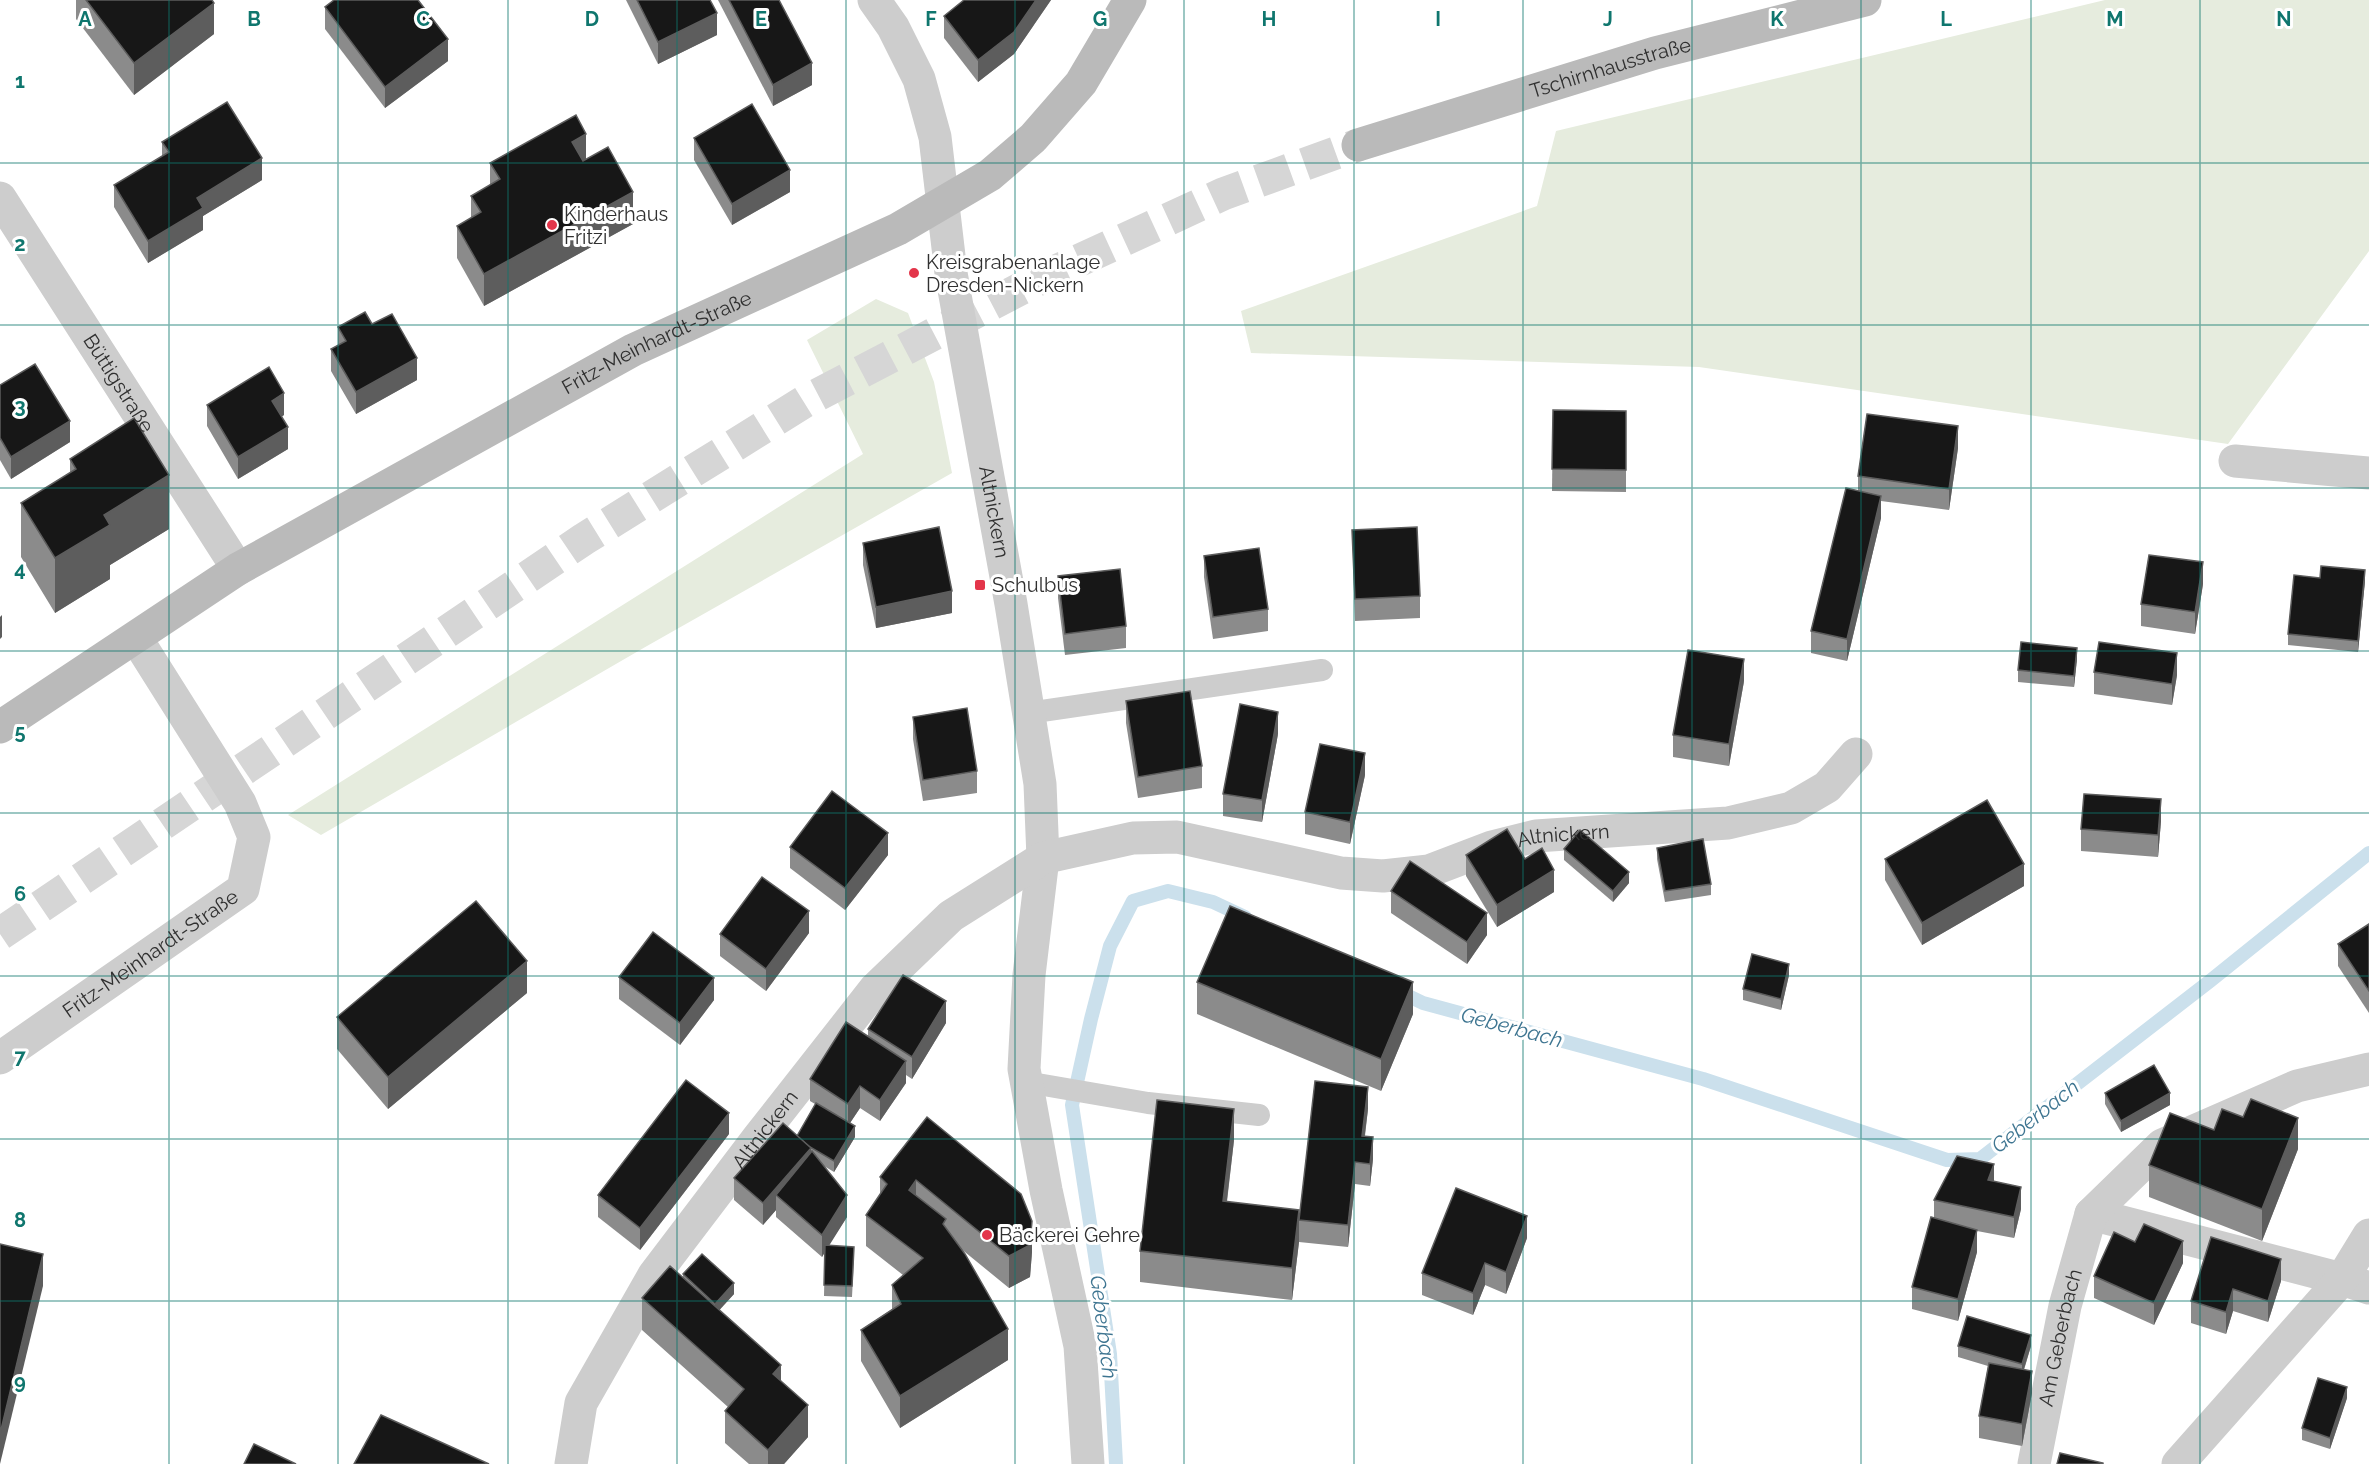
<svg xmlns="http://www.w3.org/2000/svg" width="2369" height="1464" font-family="Raleway,sans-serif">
  <rect width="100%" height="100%" fill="#fff"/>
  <!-- green -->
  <g fill="#e6ecde">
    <polygon points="2105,0 2369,0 2369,251 2228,444 1699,367 1251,353 1241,311 1537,206 1556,131"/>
    <polygon points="876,299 908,313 934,382 952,473 647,646 321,835 288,815 863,454 807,340"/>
  </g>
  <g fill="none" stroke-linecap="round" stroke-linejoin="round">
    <!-- stream -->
    <g stroke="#cbe0ec" stroke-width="14">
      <polyline points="1398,991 1423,1003 1703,1079 1947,1160 1980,1159 2210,981 2369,853"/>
      <polyline points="1116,1464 1110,1354 1072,1105 1091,1019 1110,946 1133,901 1168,891 1213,902 1245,917"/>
    </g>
    <!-- secondary-tunnel -->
    <polyline stroke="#d6d6d6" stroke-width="33" stroke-dasharray="33 16" stroke-linecap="butt" points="0,934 584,539 804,402 1041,278 1223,194 1358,145"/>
    <!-- lane -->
    <g stroke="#cdcdcd" stroke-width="22">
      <polyline points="1028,713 1322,670"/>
      <polyline points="1026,1082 1148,1103 1259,1115"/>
    </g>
    <!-- street -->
    <g stroke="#cdcdcd" stroke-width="33">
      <path id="s1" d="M874,0L893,27L919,79L935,137L951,273L1011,604L1040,784L1043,858L1029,975L1024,1069L1046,1190L1080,1346L1088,1464"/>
      <path id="s2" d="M0,198L238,569"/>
      <polyline points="2235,461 2369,473"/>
      <path id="s3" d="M0,1058L243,889L254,837L240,803L136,638"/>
      <polyline points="2091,1214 2342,1279 2369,1288"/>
      <path id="s4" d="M571,1464L581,1403L654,1275L758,1138L875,989L951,916L1043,858L1133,838L1177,837L1341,873L1383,876L1429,871L1492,847L1536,836L1728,823L1791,808L1827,787L1856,754"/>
      <path id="s5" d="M2034,1464L2065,1306L2091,1214L2162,1145L2297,1086L2369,1069"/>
      <polyline points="2178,1464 2342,1279 2369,1235"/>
    </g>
    <!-- secondary -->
    <g stroke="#bababa" stroke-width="33">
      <path id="s6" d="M1358,145L1655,53L1865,0"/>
      <path id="s7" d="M0,727L238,569L633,350L898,229L990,175L1033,138L1081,83L1130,0"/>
    </g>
  </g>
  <!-- wall -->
  <g fill="#8b8b8b">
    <polygon points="76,0 212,0 214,34 134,95 76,19"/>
    <polygon points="626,0 710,0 717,35 658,64"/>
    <polygon points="718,0 779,0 812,85 773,106"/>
    <polygon points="964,0 1051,0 1014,54 978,82 944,38 944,16"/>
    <polygon points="325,7 448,61 385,108 325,29"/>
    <polygon points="694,138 790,192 732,225 694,160"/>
    <polygon points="162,142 262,180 203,216 203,230 148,263 114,207 114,185 162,156"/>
    <polygon points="586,159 633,224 484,306 457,258 457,226 471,218 471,196 490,185 490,163"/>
    <polygon points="372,324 417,380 356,414 331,371 331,349 338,345 338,327"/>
    <polygon points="0,385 70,442 11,479 0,460"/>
    <polygon points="207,405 284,415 282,416 288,449 238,479 207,426"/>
    <polygon points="1553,410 1626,411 1626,492 1552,491"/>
    <polygon points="1958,448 1949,510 1881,501 1881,518 1847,661 1811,653 1811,631 1858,491 1858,476"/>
    <polygon points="70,459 169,529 110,565 110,579 55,613 21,557 21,503 70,473"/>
    <polygon points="1352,530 1420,596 1420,618 1355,621"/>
    <polygon points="863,543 952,613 876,628 863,565"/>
    <polygon points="1204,556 1268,609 1268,631 1213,639 1204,577"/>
    <polygon points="1058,576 1126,626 1126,648 1065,655 1058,598"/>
    <polygon points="2365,581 2358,652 2288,645 2288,634"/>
    <polygon points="2203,584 2195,634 2141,626 2141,604"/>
    <polygon points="2077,659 2074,687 2018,682 2018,670"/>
    <polygon points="2094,672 2177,675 2172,705 2094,694"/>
    <polygon points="1744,681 1729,766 1673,757 1673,735"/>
    <polygon points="1126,701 1202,766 1202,788 1138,798 1126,723"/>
    <polygon points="913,717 977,771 977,793 923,801 913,739"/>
    <polygon points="1278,734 1262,822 1223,816 1223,794"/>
    <polygon points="1365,775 1350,844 1305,834 1305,812"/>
    <polygon points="2161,821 2158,857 2081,851 2081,829"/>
    <polygon points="790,847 888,855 845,910 790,868"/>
    <polygon points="1657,848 1711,884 1711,895 1665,902 1657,859"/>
    <polygon points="1564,849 1629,883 1613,902 1564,860"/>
    <polygon points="1466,855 1525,859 1554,892 1497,927 1466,876"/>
    <polygon points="1885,859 2024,886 1922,945 1885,880"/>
    <polygon points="1391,891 1487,935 1467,964 1391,913"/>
    <polygon points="2369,924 2369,1013 2338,966 2338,944"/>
    <polygon points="809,933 766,991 720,956 720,934"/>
    <polygon points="1789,975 1781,1010 1743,1000 1743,989"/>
    <polygon points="619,977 714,1000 680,1045 619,999"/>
    <polygon points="1197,982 1413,1014 1381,1091 1197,1014"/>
    <polygon points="527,993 388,1109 337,1049 337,1017"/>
    <polygon points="946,1023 912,1079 906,1075 906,1083 880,1121 860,1108 850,1123 855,1137 834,1172 824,1166 847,1217 828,1246 854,1258 852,1297 824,1296 825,1251 822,1257 776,1217 776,1210 763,1225 734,1200 734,1178 797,1136 815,1104 810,1101 810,1079 868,1036 868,1029"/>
    <polygon points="2105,1093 2170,1105 2121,1132 2105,1104"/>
    <polygon points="1368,1109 1365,1136 1373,1159 1370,1186 1355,1184 1348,1247 1299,1242 1292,1300 1140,1282 1140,1251 1234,1140 1227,1202 1299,1220"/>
    <polygon points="927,1117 1032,1252 1030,1277 1009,1288 960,1248 1008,1360 900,1428 861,1361 861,1330 892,1309 892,1285 903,1275 866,1246 866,1215 880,1194 880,1177"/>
    <polygon points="729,1134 640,1250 598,1217 598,1195"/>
    <polygon points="2298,1149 2262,1241 2149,1197 2149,1165"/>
    <polygon points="1994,1182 2021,1209 2014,1238 1977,1231 1977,1252 1958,1321 1912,1309 1912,1287 1934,1218 1934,1200"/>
    <polygon points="1527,1238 1506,1294 1485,1285 1473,1315 1422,1295 1422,1273"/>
    <polygon points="2135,1242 2183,1263 2154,1325 2094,1298 2094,1276"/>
    <polygon points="2281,1259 2281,1281 2268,1322 2233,1311 2226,1334 2191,1323 2191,1301"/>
    <polygon points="683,1274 734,1294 719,1310 781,1380 808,1437 784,1464 749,1464 725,1443 725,1411 728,1407 642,1330 642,1298 683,1278"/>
    <polygon points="1958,1346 2031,1346 2024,1370 2032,1393 2022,1446 1979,1438 1979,1416 1988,1366 1958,1357"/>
    <polygon points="2347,1398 2330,1449 2302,1440 2302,1428"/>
  </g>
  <!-- shaded-wall -->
  <g fill="#5d5d5d">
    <polygon points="1036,0 1051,0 1014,54 978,82 978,60"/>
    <polygon points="214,3 214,34 134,95 134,63"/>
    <polygon points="717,13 717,35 658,64 658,42"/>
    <polygon points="448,39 448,61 385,108 385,87"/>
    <polygon points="812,63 812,85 773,106 773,85"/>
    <polygon points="586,134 586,165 572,173 572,142"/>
    <polygon points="262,158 262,180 203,216 203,230 148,263 148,241 197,198"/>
    <polygon points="790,170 790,192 732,225 732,204"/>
    <polygon points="633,192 633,224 484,306 484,274"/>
    <polygon points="417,358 417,380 356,414 356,392"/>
    <polygon points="284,393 284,415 272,423 272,401"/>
    <polygon points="70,421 70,442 11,479 11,457"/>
    <polygon points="1958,426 1958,448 1949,510 1949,489"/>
    <polygon points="288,427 288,449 238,479 238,457"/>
    <polygon points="169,475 169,529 110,565 110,579 55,613 55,558 104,515"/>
    <polygon points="1881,496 1881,518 1847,661 1847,639"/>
    <polygon points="2203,562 2203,584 2195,634 2195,612"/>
    <polygon points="2365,570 2365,581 2358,652 2358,641"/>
    <polygon points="952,591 952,613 876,628 876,607"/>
    <polygon points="2,615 2,637 0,639 0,617"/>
    <polygon points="2077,648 2077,659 2074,687 2074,676"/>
    <polygon points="2177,653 2177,675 2172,705 2172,684"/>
    <polygon points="1744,659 1744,681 1729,766 1729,744"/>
    <polygon points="1278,712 1278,734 1262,822 1262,800"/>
    <polygon points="1365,753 1365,775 1350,844 1350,822"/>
    <polygon points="2161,799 2161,821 2158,857 2158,835"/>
    <polygon points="888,833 888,855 845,910 845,888"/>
    <polygon points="2024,864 2024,886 1922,945 1922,923"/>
    <polygon points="1554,870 1554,892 1497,927 1497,905"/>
    <polygon points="1629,872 1629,883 1613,902 1613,891"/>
    <polygon points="809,911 809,933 766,991 766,969"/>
    <polygon points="1487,913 1487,935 1467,964 1467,942"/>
    <polygon points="527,961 527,993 388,1109 388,1077"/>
    <polygon points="1789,964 1789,975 1781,1010 1781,999"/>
    <polygon points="714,978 714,1000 680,1045 680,1023"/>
    <polygon points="1413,982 1413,1014 1381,1091 1381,1059"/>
    <polygon points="946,1001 946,1023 912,1079 912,1057"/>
    <polygon points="906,1061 906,1083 880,1121 880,1100"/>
    <polygon points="860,1086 860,1108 848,1126 848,1104"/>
    <polygon points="1368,1087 1368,1109 1362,1157 1362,1136"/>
    <polygon points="2170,1093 2170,1105 2121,1132 2121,1121"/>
    <polygon points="1234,1109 1234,1140 1223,1233 1223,1201"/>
    <polygon points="729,1113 729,1134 640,1250 640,1228"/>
    <polygon points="2298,1118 2298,1149 2262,1241 2262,1209"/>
    <polygon points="855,1126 855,1137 834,1172 834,1161"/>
    <polygon points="1373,1137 1373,1159 1370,1186 1370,1164"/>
    <polygon points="811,1148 811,1170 776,1195 776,1210 763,1225 763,1203"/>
    <polygon points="1355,1162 1355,1184 1348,1247 1348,1225"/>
    <polygon points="1994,1164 1994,1185 1988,1180"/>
    <polygon points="916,1180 916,1212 909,1190"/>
    <polygon points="2021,1187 2021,1209 2014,1238 2014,1217"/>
    <polygon points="847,1195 847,1217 822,1257 822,1235"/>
    <polygon points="1299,1210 1299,1242 1292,1300 1292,1268"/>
    <polygon points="1527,1216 1527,1238 1506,1294 1506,1272"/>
    <polygon points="1032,1221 1032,1252 1030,1277 1009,1288 1009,1256"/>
    <polygon points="1977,1230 1977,1252 1958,1321 1958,1299"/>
    <polygon points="2183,1241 2183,1263 2154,1325 2154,1303"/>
    <polygon points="43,1254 43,1286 0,1464 0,1434"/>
    <polygon points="2281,1259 2281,1281 2268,1322 2268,1301"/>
    <polygon points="1485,1263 1485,1285 1473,1315 1473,1293"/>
    <polygon points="734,1283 734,1294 715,1315 715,1304"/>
    <polygon points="2233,1289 2233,1311 2226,1334 2226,1312"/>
    <polygon points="1008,1329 1008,1360 900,1428 900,1396"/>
    <polygon points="2031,1335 2031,1346 2022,1375 2022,1364"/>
    <polygon points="781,1365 781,1397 773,1374"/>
    <polygon points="2032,1371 2032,1393 2022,1446 2022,1424"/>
    <polygon points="2347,1387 2347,1398 2330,1449 2330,1438"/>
    <polygon points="808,1405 808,1437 784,1464 768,1464 768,1450"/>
  </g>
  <!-- building -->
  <g fill="#171717" stroke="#5d5d5d" stroke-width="1.5">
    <polygon points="86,0 212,0 214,3 134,63"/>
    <polygon points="334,0 418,0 448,39 385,87 325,7"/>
    <polygon points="637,0 710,0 717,13 658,42"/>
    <polygon points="729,0 779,0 812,63 773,85"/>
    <polygon points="964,0 1036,0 1014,32 978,60 944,16"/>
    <polygon points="227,102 262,158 197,198 203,208 148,241 114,185 169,152 162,142"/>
    <polygon points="752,104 790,170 732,204 694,138"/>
    <polygon points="576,115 586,134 572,142 583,161 608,147 633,192 484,274 457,226 481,212 471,196 500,179 490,163"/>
    <polygon points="365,312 372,324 392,314 417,358 356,392 331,349 346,341 338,327"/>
    <polygon points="35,364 70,421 11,457 0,438 0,385"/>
    <polygon points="269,367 284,393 272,401 288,427 238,457 207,405"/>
    <polygon points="1553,410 1626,411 1626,470 1552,469"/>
    <polygon points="1867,414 1958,426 1949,489 1858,476"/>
    <polygon points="134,418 169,475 104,515 110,525 55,558 21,503 76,469 70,459"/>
    <polygon points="1846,488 1881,496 1847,639 1811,631"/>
    <polygon points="939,527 952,591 876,607 863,543"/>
    <polygon points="1417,527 1420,596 1355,599 1352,530"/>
    <polygon points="1259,548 1268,609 1213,617 1204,556"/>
    <polygon points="2149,555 2203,562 2195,612 2141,604"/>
    <polygon points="2321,566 2365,570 2358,641 2288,634 2294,575 2320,578"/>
    <polygon points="1120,569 1126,626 1065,634 1058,576"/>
    <polygon points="2021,642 2077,648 2074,676 2018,670"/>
    <polygon points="2099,642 2177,653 2172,684 2094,672"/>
    <polygon points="1688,650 1744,659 1729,744 1673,735"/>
    <polygon points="1190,691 1202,766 1138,777 1126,701"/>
    <polygon points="1240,704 1278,712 1262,800 1223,794"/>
    <polygon points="967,708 977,771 923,780 913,717"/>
    <polygon points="1320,744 1365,753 1350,822 1305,812"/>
    <polygon points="832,791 888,833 845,888 790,847"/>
    <polygon points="2084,794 2161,799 2158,835 2081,829"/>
    <polygon points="1987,800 2024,864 1922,923 1885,859"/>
    <polygon points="1507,829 1525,859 1542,848 1554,870 1497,905 1466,855"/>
    <polygon points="1580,830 1629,872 1613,891 1564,849"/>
    <polygon points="1703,839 1711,884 1665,891 1657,848"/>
    <polygon points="1410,861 1487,913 1467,942 1391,891"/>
    <polygon points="762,877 809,911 766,969 720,934"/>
    <polygon points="476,901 527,961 388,1077 337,1017"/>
    <polygon points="1230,906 1413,982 1381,1059 1197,982"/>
    <polygon points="2369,924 2369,991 2338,944"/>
    <polygon points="653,932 714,978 680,1023 619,977"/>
    <polygon points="1752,954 1789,964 1781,999 1743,989"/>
    <polygon points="903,975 946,1001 912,1057 868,1029"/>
    <polygon points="846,1022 906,1061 880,1100 860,1086 848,1104 810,1079"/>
    <polygon points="2154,1065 2170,1093 2121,1121 2105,1093"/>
    <polygon points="686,1080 729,1113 640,1228 598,1195"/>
    <polygon points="1315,1081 1368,1087 1362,1136 1373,1137 1370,1164 1355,1162 1348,1225 1299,1220"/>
    <polygon points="2251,1099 2298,1118 2262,1209 2149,1165 2170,1113 2214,1130 2222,1109 2243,1117"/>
    <polygon points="1157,1100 1234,1109 1223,1201 1299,1210 1292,1268 1140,1251"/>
    <polygon points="816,1103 855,1126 834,1161 810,1147 797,1136"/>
    <polygon points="927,1117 1021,1194 1032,1221 1030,1245 1009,1256 916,1180 909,1190 946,1219 943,1224 965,1254 1008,1329 900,1396 861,1330 901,1304 892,1285 923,1258 866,1215 887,1184 880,1177"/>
    <polygon points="783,1123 811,1148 763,1203 734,1178"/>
    <polygon points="812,1151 847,1195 822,1235 776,1195"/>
    <polygon points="1957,1156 1994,1164 1988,1180 2021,1187 2014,1217 1934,1200"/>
    <polygon points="1456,1188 1527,1216 1506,1272 1485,1263 1473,1293 1422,1273"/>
    <polygon points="1931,1217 1977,1230 1958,1299 1912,1287"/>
    <polygon points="2144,1224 2183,1241 2154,1303 2094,1276 2114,1232 2135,1242"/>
    <polygon points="2211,1237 2281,1259 2268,1301 2233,1289 2226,1312 2191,1301"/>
    <polygon points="0,1244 43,1254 0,1434"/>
    <polygon points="825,1245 854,1247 852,1286 824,1285"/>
    <polygon points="702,1254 734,1283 715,1304 683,1274"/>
    <polygon points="670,1266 781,1365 773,1374 808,1405 768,1450 725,1411 744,1389 642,1298"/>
    <polygon points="1967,1316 2031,1335 2022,1364 1958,1346"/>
    <polygon points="1989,1363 2032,1371 2022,1424 1979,1416"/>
    <polygon points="2318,1378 2347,1387 2330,1438 2302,1428"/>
    <polygon points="381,1415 489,1464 354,1464"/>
    <polygon points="254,1444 296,1464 244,1464"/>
    <polygon points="2060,1453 2103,1463 2103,1464 2057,1464"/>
  </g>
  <!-- grid -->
  <path fill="none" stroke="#0f766e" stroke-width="1.5" stroke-opacity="0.55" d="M169,0V1464M338,0V1464M508,0V1464M677,0V1464M846,0V1464M1015,0V1464M1184,0V1464M1354,0V1464M1523,0V1464M1692,0V1464M1861,0V1464M2031,0V1464M2200,0V1464M0,163H2369M0,325H2369M0,488H2369M0,651H2369M0,813H2369M0,976H2369M0,1139H2369M0,1301H2369"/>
  <!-- markers -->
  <g fill="#e3354a" stroke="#fff" stroke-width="2">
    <circle cx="552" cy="225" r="6"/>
    <circle cx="914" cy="273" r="6"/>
    <rect x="974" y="579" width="12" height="12" rx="3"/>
    <circle cx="987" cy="1235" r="6"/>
  </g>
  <g text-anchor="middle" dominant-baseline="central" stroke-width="6" stroke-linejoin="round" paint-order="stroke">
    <!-- street labels -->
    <g font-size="20" fill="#303030" stroke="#fff">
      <text stroke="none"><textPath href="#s6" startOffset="264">Tschirnhausstraße</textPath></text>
      <text stroke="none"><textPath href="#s7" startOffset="762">Fritz-Meinhardt-Straße</textPath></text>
      <text stroke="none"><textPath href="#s2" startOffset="220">Büttigstraße</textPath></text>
      <text stroke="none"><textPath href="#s1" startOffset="531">Altnickern</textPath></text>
      <text stroke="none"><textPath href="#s4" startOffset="1317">Altnickern</textPath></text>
      <text stroke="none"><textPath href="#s3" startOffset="183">Fritz-Meinhardt-Straße</textPath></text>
      <text stroke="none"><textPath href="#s4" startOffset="392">Altnickern</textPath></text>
      <text stroke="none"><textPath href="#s5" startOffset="129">Am Geberbach</textPath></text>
    </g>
    <!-- poi labels -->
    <g font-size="20" fill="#303030" stroke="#fff" text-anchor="start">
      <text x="564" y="214">Kinderhaus<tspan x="564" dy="23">Fritzi</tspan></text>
      <text x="926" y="262">Kreisgrabenanlage<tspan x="926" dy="23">Dresden-Nickern</tspan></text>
      <text x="992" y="585">Schulbus</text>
      <text x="999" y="1235">Bäckerei Gehre</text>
    </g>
    <!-- water labels -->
    <g font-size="21" font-style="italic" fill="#3e7591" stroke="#fff">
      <text transform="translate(1512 1027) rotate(15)">Geberbach</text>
      <text transform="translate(2035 1116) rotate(-38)">Geberbach</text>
      <text transform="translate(1104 1327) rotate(83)">Geberbach</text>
    </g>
  </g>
  <g font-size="20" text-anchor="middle" font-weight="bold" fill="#0f766e" stroke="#fff" stroke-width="6" stroke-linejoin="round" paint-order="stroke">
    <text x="85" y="26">A</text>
    <text x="254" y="26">B</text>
    <text x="423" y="26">C</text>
    <text x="592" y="26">D</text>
    <text x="761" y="26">E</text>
    <text x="931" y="26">F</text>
    <text x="1100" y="26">G</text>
    <text x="1269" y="26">H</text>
    <text x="1438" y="26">I</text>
    <text x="1608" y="26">J</text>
    <text x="1777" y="26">K</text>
    <text x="1946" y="26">L</text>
    <text x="2115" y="26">M</text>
    <text x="2284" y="26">N</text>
    <text x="20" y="88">1</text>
    <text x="20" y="251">2</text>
    <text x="20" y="413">3</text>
    <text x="20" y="576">4</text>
    <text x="20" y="739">5</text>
    <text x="20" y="901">6</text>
    <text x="20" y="1064">7</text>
    <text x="20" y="1227">8</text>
    <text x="20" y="1389">9</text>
  </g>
</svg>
